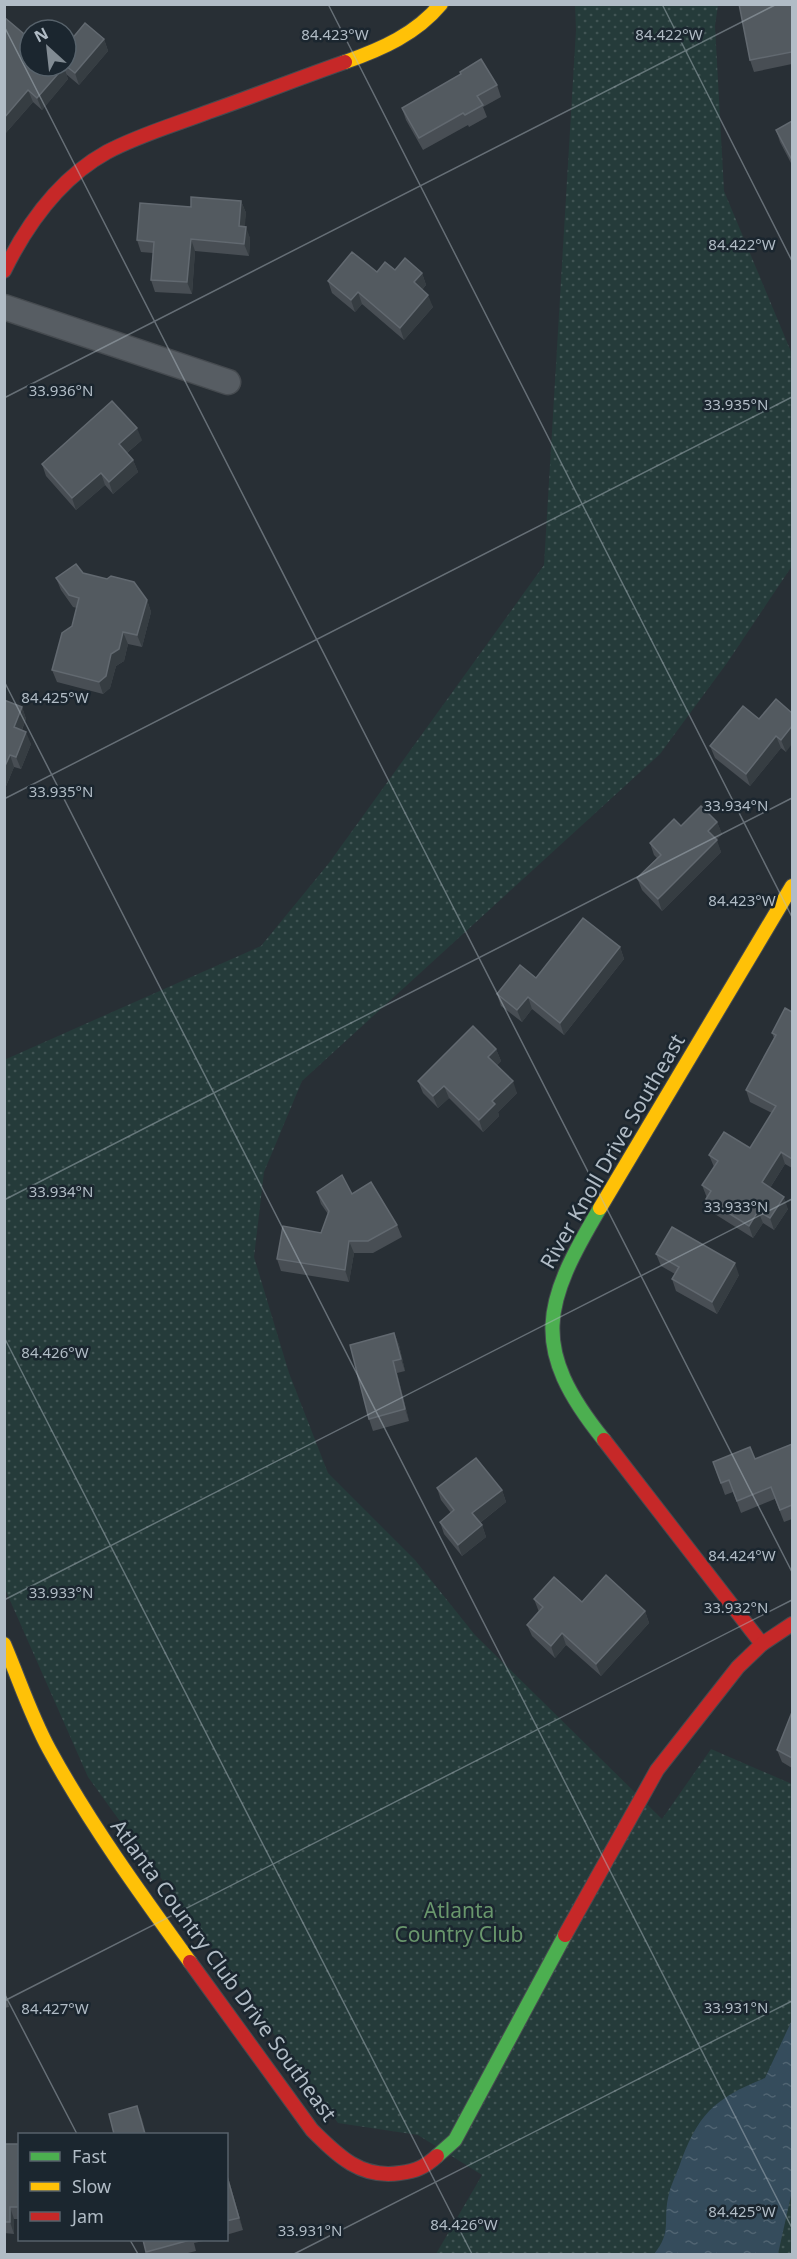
<svg xmlns="http://www.w3.org/2000/svg" width="797" height="2259" font-family="'Noto Sans',sans-serif">
  <defs>
    <pattern id="park-dots" width="8" height="8" patternUnits="userSpaceOnUse" patternTransform="scale(1.5)"><rect width="8" height="8" fill="#253b3a"/><path d="M2 2h.1M6 6h.1" fill="none" stroke="#425555" stroke-width="1.8" stroke-linecap="round"/></pattern>
    <pattern id="water-ripples" width="26" height="14" patternUnits="userSpaceOnUse" patternTransform="scale(1.5)"><rect width="26" height="14" fill="#354c5c"/><path d="M2 4q2-2 4 0t4 0M15 11q2-2 4 0t4 0" fill="none" stroke="#506472"/></pattern>
  </defs>
  <rect width="100%" height="100%" fill="#282f35"/>
  <!-- park -->
  <polygon fill="url(#park-dots)" points="575,5 718,5 715,26 724,191 792,354 792,566 727,663 660,754 302,1081 264,1172 254,1257 289,1373 328,1473 415,1560 475,1635 662,1819 711,1749 792,1784 792,2254 436,2254 482,2175 418,2135 338,2123 88,1777 5,1589 4,1060 261,946 329,863 544,565 576,30"/>
  <!-- water -->
  <path fill="url(#water-ripples)" d="M792,2020V2191L778,2254H654C672,2232 663,2222 668,2198C670,2187 675,2177 679,2167C697,2115 714,2098 765,2078Z"/>
  <g fill="none" stroke-linecap="round" stroke-linejoin="round">
    <defs>
      <polyline id="street" points="4,307 228,382"/>
      <g id="fast">
        <path d="M600,1208C543,1304 529,1347 604,1440"/>
        <polyline points="437,2156 455,2140 565,1935"/>
      </g>
      <g id="slow">
        <path d="M345,62C382,49 416,34 441,4"/>
        <polyline points="600,1208 792,886"/>
        <path d="M4,1644C19,1679 31,1716 49,1749C90,1824 140,1893 190,1962"/>
      </g>
      <g id="jam">
        <path d="M4,271C27,224 60,178 107,152C139,135 174,125 208,112C254,96 299,78 345,62"/>
        <polyline points="604,1440 762,1644"/>
        <polyline points="565,1935 657,1770 738,1667 762,1644 792,1624"/>
        <path d="M190,1962L312,2130C338,2156 361,2179 400,2173C416,2171 425,2167 437,2156"/>
      </g>
    </defs>
    <!-- street casing -->
    <use href="#street" stroke="#464b50" stroke-width="27"/>
    <!-- fast casing -->
    <use href="#fast" stroke="#464b50" stroke-width="16"/>
    <!-- slow casing -->
    <use href="#slow" stroke="#464b50" stroke-width="16"/>
    <!-- jam casing -->
    <use href="#jam" stroke="#464b50" stroke-width="16"/>
    <!-- street -->
    <use href="#street" stroke="#575d63" stroke-width="24"/>
    <!-- fast -->
    <use href="#fast" stroke="#4caf50" stroke-width="14"/>
    <!-- slow -->
    <use href="#slow" stroke="#ffc107" stroke-width="14"/>
    <!-- jam -->
    <use href="#jam" stroke="#c62828" stroke-width="14"/>
  </g>
  <!-- wall -->
  <g fill="#484e54">
    <polygon points="792,4 792,64 754,72 750,60"/>
    <polygon points="104,39 108,51 79,85 66,74 68,79 42,110 33,102 4,135 30,66 66,66"/>
    <polygon points="460,72 497,85 501,97 483,107 487,117 469,127 468,125 423,150 406,120 402,108 461,74"/>
    <polygon points="792,121 792,165 780,142 776,130"/>
    <polygon points="241,201 246,213 244,226 250,238 249,256 195,251 192,294 155,292 151,280 153,253 141,252 137,240 191,207"/>
    <polygon points="395,270 422,273 426,285 422,290 433,307 404,340 362,304 355,312 332,293 328,281 377,272"/>
    <polygon points="142,440 127,453 133,460 138,472 113,494 105,485 76,510 46,476 42,464"/>
    <polygon points="83,573 147,600 151,612 142,647 128,644 124,661 116,666 110,688 103,694 57,682 52,670 72,626 77,608 73,607 61,590 56,578"/>
    <polygon points="4,700 22,707 26,719 22,730 31,744 21,769 14,767 4,791"/>
    <polygon points="792,713 786,752 781,748 750,786 715,758 710,746 759,719"/>
    <polygon points="717,822 722,834 716,840 721,852 662,911 642,890 637,878 657,858 654,855 650,843 681,826"/>
    <polygon points="620,947 624,959 564,1035 532,1009 522,1022 501,1006 497,994 536,978"/>
    <polygon points="792,1012 792,1168 785,1164 770,1188 788,1209 774,1230 763,1223 753,1238 710,1211 706,1199 707,1198 702,1185 714,1167 709,1155 750,1148 772,1113 750,1102 746,1090 774,1038 772,1033"/>
    <polygon points="496,1049 501,1061 497,1065 517,1093 498,1112 499,1116 483,1132 449,1098 438,1108 423,1093 418,1081"/>
    <polygon points="317,1192 352,1194 397,1225 402,1237 373,1253 354,1253 349,1282 281,1271 277,1259 321,1233 328,1214 321,1204"/>
    <polygon points="656,1254 739,1275 717,1314 676,1291 672,1279 675,1274 661,1266"/>
    <polygon points="394,1333 399,1345 405,1371 397,1373 409,1421 373,1431 369,1419"/>
    <polygon points="792,1444 792,1519 784,1522 775,1499 741,1513 733,1492 725,1495 713,1462 755,1459"/>
    <polygon points="437,1488 502,1490 506,1502 480,1523 482,1525 486,1537 462,1556 444,1534 440,1522 451,1513 441,1500"/>
    <polygon points="534,1599 582,1602 645,1611 649,1623 601,1676 566,1645 555,1658 532,1636 527,1625 539,1612"/>
    <polygon points="792,1712 792,1768 782,1762 777,1750"/>
    <polygon points="4,1984 9,2007 4,2008"/>
    <polygon points="4,2144 20,2144 20,2219 14,2219 14,2234 4,2233"/>
    <polygon points="226,2170 243,2230 226,2235"/>
    <polygon points="143,2240 208,2240 194,2243 196,2251 184,2254 147,2254"/>
  </g>
  <!-- shaded-wall -->
  <g fill="#363d42">
    <polygon points="104,39 108,51 79,85 75,73"/>
    <polygon points="64,67 68,79 42,110 37,98"/>
    <polygon points="28,90 33,102 4,135 4,118"/>
    <polygon points="241,201 246,213 244,238 239,226"/>
    <polygon points="246,227 250,238 249,256 244,244"/>
    <polygon points="191,239 195,251 192,294 187,282"/>
    <polygon points="422,273 426,285 418,294 414,282"/>
    <polygon points="358,292 362,304 355,312 351,300"/>
    <polygon points="428,295 433,307 404,340 400,328"/>
    <polygon points="137,428 142,440 123,456 119,444"/>
    <polygon points="133,460 138,472 113,494 109,482"/>
    <polygon points="101,473 105,485 76,510 72,498"/>
    <polygon points="147,600 151,612 142,647 137,635"/>
    <polygon points="123,632 128,644 124,661 116,666 110,688 103,694 99,682 111,654"/>
    <polygon points="22,707 26,719 18,739 14,727"/>
    <polygon points="792,726 792,744 786,752 781,740"/>
    <polygon points="26,732 31,744 21,769 16,757"/>
    <polygon points="776,736 781,748 750,786 746,774"/>
    <polygon points="10,755 14,767 4,791 4,768"/>
    <polygon points="717,822 722,834 712,843 708,831"/>
    <polygon points="717,840 721,852 662,911 658,899"/>
    <polygon points="620,947 624,959 564,1035 560,1023"/>
    <polygon points="528,997 532,1009 522,1022 517,1010"/>
    <polygon points="496,1049 501,1061 493,1069 488,1057"/>
    <polygon points="513,1081 517,1093 498,1112 499,1116 483,1132 479,1120 492,1101"/>
    <polygon points="444,1086 449,1098 438,1108 433,1096"/>
    <polygon points="781,1152 785,1164 766,1194 762,1182"/>
    <polygon points="784,1197 788,1209 774,1230 770,1218"/>
    <polygon points="758,1211 763,1223 753,1238 749,1226"/>
    <polygon points="349,1241 354,1253 349,1282 345,1270"/>
    <polygon points="735,1263 739,1275 717,1314 712,1302"/>
    <polygon points="394,1333 399,1345 405,1371 401,1359"/>
    <polygon points="393,1361 397,1373 409,1421 405,1409"/>
    <polygon points="502,1490 506,1502 477,1525 472,1513"/>
    <polygon points="482,1525 486,1537 462,1556 458,1545"/>
    <polygon points="645,1611 649,1623 601,1676 596,1664"/>
    <polygon points="562,1633 566,1645 555,1658 551,1646"/>
    <polygon points="4,1984 5,1986 9,2007 5,1995"/>
    <polygon points="137,2106 142,2118 146,2134 145,2134"/>
    <polygon points="226,2170 243,2230 239,2218 226,2173"/>
    <polygon points="10,2207 14,2219 14,2234 10,2222"/>
  </g>
  <!-- building -->
  <g fill="#535a60" stroke="#626970" stroke-width="1.5">
    <polygon points="739,4 792,4 792,52 750,60"/>
    <polygon points="4,17 30,39 30,66 62,66 64,67 37,98 28,90 4,118"/>
    <polygon points="85,23 104,39 75,73 66,66 66,46"/>
    <polygon points="481,59 497,85 477,96 483,105 465,115 463,113 419,138 402,108 461,74 460,72"/>
    <polygon points="792,121 792,160 776,130"/>
    <polygon points="191,197 241,201 239,226 246,227 244,244 191,239 187,282 151,280 154,242 137,240 140,203 191,207"/>
    <polygon points="352,252 377,272 385,262 395,270 405,258 422,273 414,282 428,295 400,328 358,292 351,300 328,281"/>
    <polygon points="112,401 137,428 119,444 133,460 109,482 101,473 72,498 42,464"/>
    <polygon points="76,564 83,573 107,579 111,576 134,582 147,600 137,635 123,632 119,649 111,654 106,676 99,682 52,670 62,633 72,626 79,598 69,595 56,578"/>
    <polygon points="776,699 792,713 792,726 781,740 776,736 746,774 710,746 743,706 759,719"/>
    <polygon points="4,700 22,707 14,727 26,732 16,757 10,755 4,768"/>
    <polygon points="701,806 717,822 708,831 717,840 658,899 637,878 661,855 650,843 674,819 681,826"/>
    <polygon points="583,918 620,947 560,1023 528,997 517,1010 497,994 520,965 536,978"/>
    <polygon points="785,1008 792,1012 792,1159 781,1152 762,1182 784,1197 770,1218 758,1211 749,1226 706,1199 711,1191 702,1185 718,1161 709,1155 724,1132 750,1148 776,1106 746,1090 776,1035 772,1033"/>
    <polygon points="473,1026 496,1049 488,1057 513,1081 492,1101 495,1104 479,1120 444,1086 433,1096 418,1081"/>
    <polygon points="342,1175 352,1194 371,1182 397,1225 368,1241 349,1241 345,1270 277,1259 283,1226 321,1233 329,1211 317,1192"/>
    <polygon points="672,1227 735,1263 712,1302 672,1279 679,1267 656,1254"/>
    <polygon points="394,1333 401,1359 393,1361 405,1409 369,1419 350,1345"/>
    <polygon points="792,1444 792,1505 780,1510 771,1487 737,1501 729,1480 721,1483 713,1462 750,1447 755,1459"/>
    <polygon points="476,1458 502,1490 472,1513 482,1525 458,1545 440,1522 454,1510 437,1488"/>
    <polygon points="606,1575 645,1611 596,1664 562,1633 551,1646 527,1625 543,1607 534,1599 554,1577 582,1602"/>
    <polygon points="792,1712 792,1758 777,1750"/>
    <polygon points="137,2106 145,2134 114,2134 109,2114"/>
    <polygon points="4,2144 20,2144 20,2207 10,2207 10,2222 4,2222"/>
    <polygon points="226,2173 239,2218 226,2221"/>
    <polygon points="143,2240 190,2240 146,2252"/>
  </g>
  <!-- ticks -->
  <path fill="none" stroke="#b1bcc6" stroke-width="1.5" stroke-opacity="0.45" d="M328,4L792,917M662,4L792,261M4,26L792,1572M4,398L777,4M4,681L792,2228M4,799L792,397M4,1200L792,798M4,1337L472,2254M4,1600L792,1199M4,1993L77,2134M4,2001L792,1600M130,2240L138,2254M294,2254L792,2001"/>
  <g text-anchor="middle" dominant-baseline="central" stroke-width="5" stroke-linejoin="round" paint-order="stroke">
    <!-- street labels -->
    <g font-size="21" fill="#b1bcc6" stroke="#1b262f">
      <text transform="translate(612 1151) rotate(-60)">River Knoll Drive Southeast</text>
      <text transform="translate(224 1970) rotate(54)">Atlanta Country Club Drive Southeast</text>
    </g>
    <!-- park labels -->
    <g font-size="21" fill="#69966c" stroke="#1b262f">
      <text x="459" y="1910">Atlanta<tspan x="459" dy="24">Country Club</tspan></text>
    </g>
  </g>
  <g font-size="15" text-anchor="middle" fill="#b1bcc6" stroke="#1b262f" stroke-width="5" stroke-linejoin="round" paint-order="stroke">
    <text x="335" y="40">84.423°W</text>
    <text x="669" y="40">84.422°W</text>
    <text x="742" y="250">84.422°W</text>
    <text x="61" y="396">33.936°N</text>
    <text x="736" y="410">33.935°N</text>
    <text x="55" y="703">84.425°W</text>
    <text x="61" y="797">33.935°N</text>
    <text x="736" y="811">33.934°N</text>
    <text x="742" y="906">84.423°W</text>
    <text x="61" y="1197">33.934°N</text>
    <text x="736" y="1212">33.933°N</text>
    <text x="55" y="1358">84.426°W</text>
    <text x="742" y="1561">84.424°W</text>
    <text x="61" y="1598">33.933°N</text>
    <text x="736" y="1613">33.932°N</text>
    <text x="736" y="2013">33.931°N</text>
    <text x="55" y="2014">84.427°W</text>
    <text x="742" y="2217">84.425°W</text>
    <text x="464" y="2230">84.426°W</text>
    <text x="310" y="2236">33.931°N</text>
  </g>
  <!-- border -->
  <rect width="797" height="2259" fill="none" stroke="#b1bcc6" stroke-width="12"/>
  <!-- legend -->
  <rect x="18" y="2133" width="210" height="108" fill="#1b262f" stroke="#57626b" stroke-width="1.5"/>
  <rect x="30" y="2152" width="30" height="9" fill="#4caf50" stroke="#57626b" stroke-width="1.5"/>
  <text x="72" y="2163" font-size="18" fill="#b1bcc6">Fast</text>
  <rect x="30" y="2182" width="30" height="9" fill="#ffc107" stroke="#57626b" stroke-width="1.5"/>
  <text x="72" y="2193" font-size="18" fill="#b1bcc6">Slow</text>
  <rect x="30" y="2212" width="30" height="9" fill="#c62828" stroke="#57626b" stroke-width="1.5"/>
  <text x="72" y="2223" font-size="18" fill="#b1bcc6">Jam</text>
  <!-- north arrow -->
  <g transform="translate(48 48) rotate(333)"><circle r="28" fill="#1b262f" stroke="#57626b" stroke-width="1.5"/>
  <path d="M0-4.5L10 22L0 15L-10 22Z" fill="#818b93"/>
  <text y="-9" font-size="16" font-weight="bold" text-anchor="middle" fill="#b1bcc6">N</text>
  </g>
</svg>
